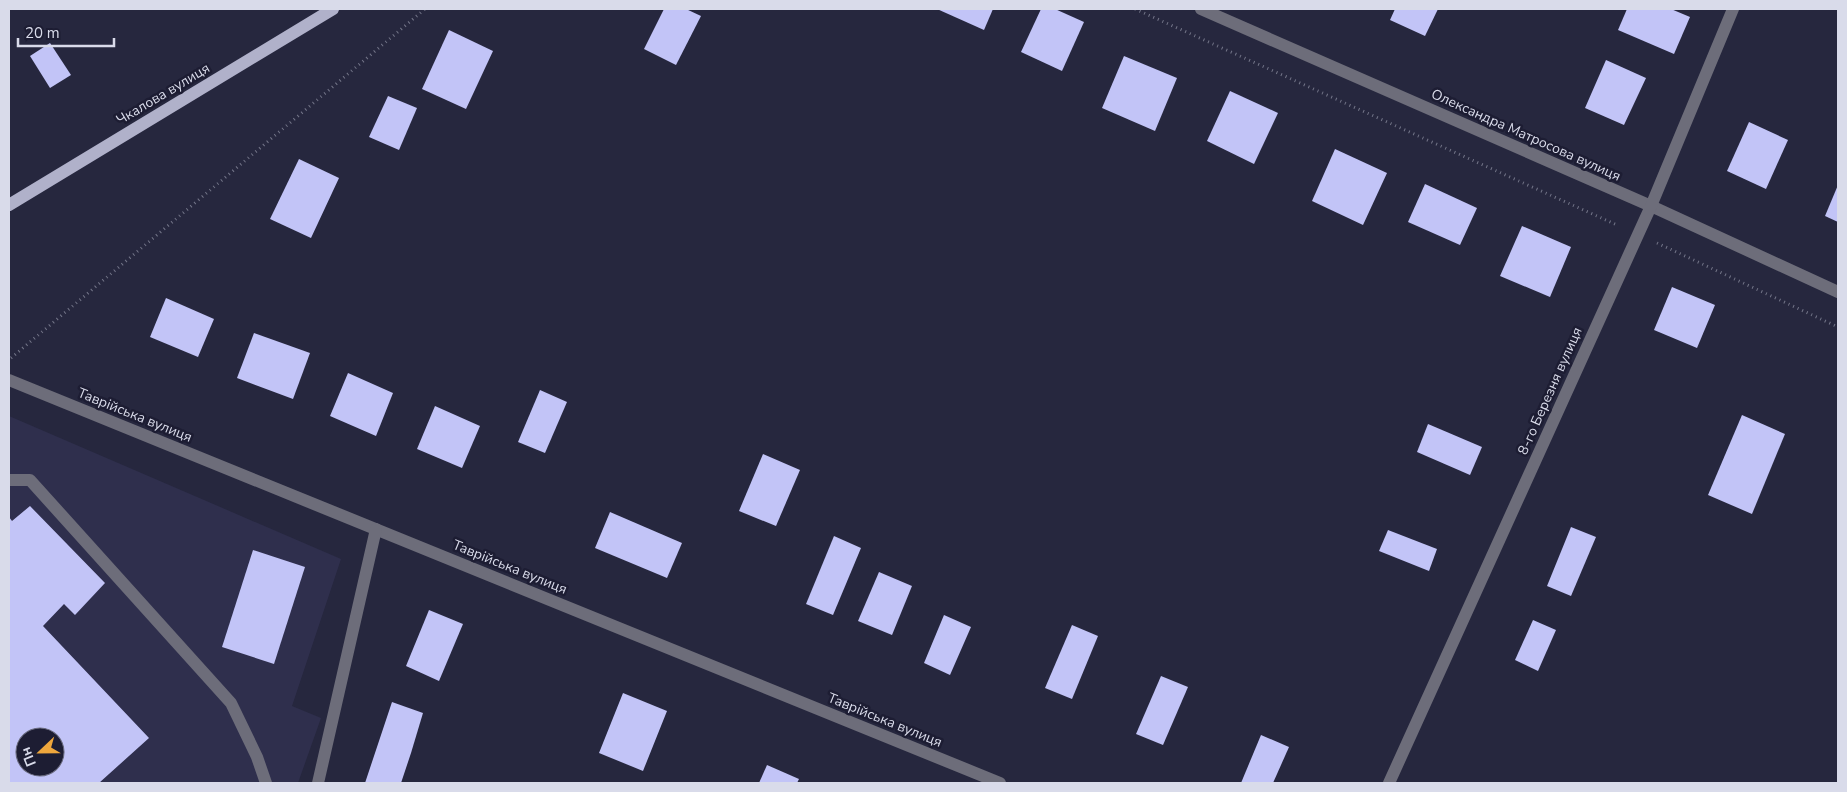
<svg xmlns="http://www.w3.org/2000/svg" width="1847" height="792" font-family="'Nunito Sans',sans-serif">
  <rect width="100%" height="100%" fill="#26273e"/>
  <!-- built -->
  <path fill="#2f2f4d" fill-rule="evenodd" d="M9,416L341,559L292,706L321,718L298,783H9ZM25,737H55V767H25Z"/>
  <!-- building -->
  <g fill="#c2c4f7" fill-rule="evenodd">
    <polygon points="664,9 686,9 701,16 676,65 644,49"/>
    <polygon points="937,9 993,9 984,30"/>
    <polygon points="1041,9 1055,9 1084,22 1062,71 1021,52"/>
    <polygon points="1395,9 1438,9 1425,36 1390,20"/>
    <polygon points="1627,9 1671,9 1690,17 1674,54 1618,30"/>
    <polygon points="449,30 493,51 466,109 422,89"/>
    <polygon points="50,43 71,75 50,88 30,56"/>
    <polygon points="1124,56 1177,78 1155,131 1102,108"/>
    <polygon points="1606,60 1646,78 1624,125 1585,108"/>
    <polygon points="1230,91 1278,113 1254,164 1207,141"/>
    <polygon points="388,96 417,108 399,150 369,137"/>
    <polygon points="1749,122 1788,140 1766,189 1727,171"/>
    <polygon points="1335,149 1387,173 1363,225 1312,201"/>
    <polygon points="299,159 339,178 311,238 270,219"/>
    <polygon points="1425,184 1477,208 1460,245 1408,222"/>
    <polygon points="1838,185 1838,222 1825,216"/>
    <polygon points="1522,226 1571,247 1550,297 1500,276"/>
    <polygon points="1672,287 1715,305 1697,348 1654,330"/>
    <polygon points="166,298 214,319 198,357 150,337"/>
    <polygon points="254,333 310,353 293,399 237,378"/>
    <polygon points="348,373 393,393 376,436 330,416"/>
    <polygon points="540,390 567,402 545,453 518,442"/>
    <polygon points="435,406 480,426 462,468 417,449"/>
    <polygon points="1742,415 1785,434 1752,514 1708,495"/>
    <polygon points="1428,424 1482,447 1470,475 1417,452"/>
    <polygon points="763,454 800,470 776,526 739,511"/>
    <path d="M30,506L105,583L75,615L64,604L43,626L149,738L99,783H9V517L12,521ZM25,737H55V767H25Z"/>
    <polygon points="610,512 682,543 667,578 595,548"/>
    <polygon points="1571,527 1596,537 1571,596 1547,586"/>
    <polygon points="1388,530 1437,549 1429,571 1379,551"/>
    <polygon points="834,536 861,548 833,615 806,604"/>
    <polygon points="253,550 305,567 274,664 222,647"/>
    <polygon points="879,572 912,586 892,635 858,621"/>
    <polygon points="429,610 463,624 439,681 406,666"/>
    <polygon points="944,615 971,627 950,675 924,663"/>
    <polygon points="1533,620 1556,630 1538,671 1515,660"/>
    <polygon points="1072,625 1098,636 1072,699 1045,688"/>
    <polygon points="1161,676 1188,687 1163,745 1136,734"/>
    <polygon points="623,693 667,711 643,771 599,753"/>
    <polygon points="392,702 423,713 411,753 401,783 365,783"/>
    <polygon points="1261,735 1289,747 1273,783 1241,783"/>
    <polygon points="767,765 799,779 797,783 759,783"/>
  </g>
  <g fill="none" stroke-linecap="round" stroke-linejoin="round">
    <!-- path -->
    <g stroke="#747689" stroke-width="3" stroke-dasharray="1 4" stroke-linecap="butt">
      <polyline points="1135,9 1617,225"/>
      <polyline points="1657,243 1838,327"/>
      <polyline points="11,358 425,9"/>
    </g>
    <!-- minor -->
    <g stroke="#6d6d7a" stroke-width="12">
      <polyline points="1201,9 1651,206 1838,292"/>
      <polyline points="9,380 1000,783"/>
      <polyline points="9,480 30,480 231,703 257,757 266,783"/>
      <polyline points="318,783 376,529"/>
      <polyline points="1389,783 1651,206 1733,9"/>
    </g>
    <!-- major -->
    <polyline stroke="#b0b1ca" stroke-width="12" points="9,205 333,9"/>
  </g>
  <g text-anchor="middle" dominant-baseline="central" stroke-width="5" stroke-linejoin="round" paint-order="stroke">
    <!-- street labels -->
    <g font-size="14" fill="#d9dbea" stroke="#1d1d33">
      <text transform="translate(163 94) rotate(-31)">Чкалова вулиця</text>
      <text transform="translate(1526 135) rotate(24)">Олександра Матросова вулиця</text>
      <text transform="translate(1550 391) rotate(-66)">8-го Березня вулиця</text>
      <text transform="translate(135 415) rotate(22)">Таврійська вулиця</text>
      <text transform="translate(510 567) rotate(22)">Таврійська вулиця</text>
      <text transform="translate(885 720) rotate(22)">Таврійська вулиця</text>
    </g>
  </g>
  <!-- border -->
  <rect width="1847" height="792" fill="none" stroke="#d9dbea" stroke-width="20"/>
  <!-- north arrow -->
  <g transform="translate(40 752) rotate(248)"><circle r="24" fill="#1d1d33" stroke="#68697c"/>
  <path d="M0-4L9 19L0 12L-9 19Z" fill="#efa73d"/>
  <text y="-8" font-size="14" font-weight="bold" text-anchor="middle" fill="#d9dbea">Пн</text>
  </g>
  <!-- scale -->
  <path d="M18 38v8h96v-8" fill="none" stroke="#d9dbea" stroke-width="2.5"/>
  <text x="25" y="38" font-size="15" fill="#d9dbea" stroke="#1d1d33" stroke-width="4" paint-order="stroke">20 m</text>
</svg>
